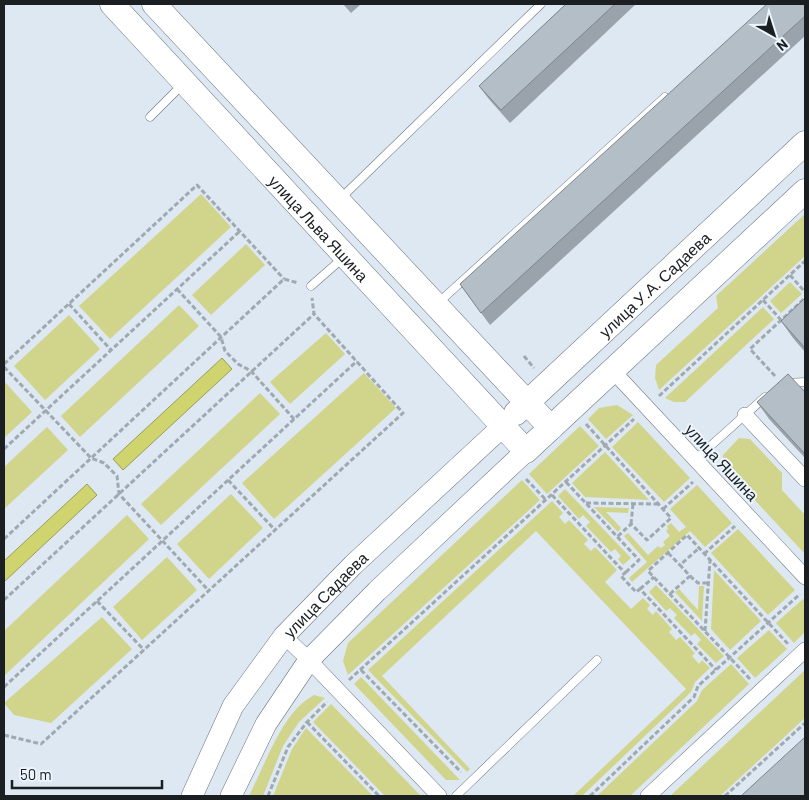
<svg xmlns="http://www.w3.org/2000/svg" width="809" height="800" font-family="Barlow,sans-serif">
  <rect width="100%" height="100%" fill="#dde8f2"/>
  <!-- green -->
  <g fill="#d0d58b">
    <polygon points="201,194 231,227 110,339 79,306"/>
    <polygon points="805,214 805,256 659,390 655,378 656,365 718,308 716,296"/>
    <polygon points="246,244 265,265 211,315 192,295"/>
    <polygon points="790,282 802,294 781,313 770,301"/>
    <polygon points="179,305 199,326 80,437 61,416"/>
    <polygon points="763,307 774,319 685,402 674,402 665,398"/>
    <polygon points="69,315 100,349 45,400 14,366"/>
    <polygon points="326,333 345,354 290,404 270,382"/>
    <polygon points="364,373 396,408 274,519 242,483"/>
    <polygon points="4,381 32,412 4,438"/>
    <polygon points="260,393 280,414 161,525 141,504"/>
    <polygon points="617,405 633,415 606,439 588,419 599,408"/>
    <polygon points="638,422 690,478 664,502 612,447"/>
    <polygon points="580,426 599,446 547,494 529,474"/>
    <polygon points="47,427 68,450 4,509 4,467"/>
    <polygon points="739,438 750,439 782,473 782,490 805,515 805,554 722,465 723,455"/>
    <polygon points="605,452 649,500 585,497 572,483"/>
    <polygon points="522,480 540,500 348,675 343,661 348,643"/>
    <polygon points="697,485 732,523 705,547 690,531 632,582 629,578 647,562 624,536 628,533 648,555 658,546 661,548 665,545 663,542 670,536 666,531 668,529 667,526 671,523 679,532 686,527 670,509"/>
    <polygon points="565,489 631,558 623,565 618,559 621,556 615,549 611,552 586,526 590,522 583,515 579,519 558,496"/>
    <polygon points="231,494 263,528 209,579 177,544"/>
    <polygon points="552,501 563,513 559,517 565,524 569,520 588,540 584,544 591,551 595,547 617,570 605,582 631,609 643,598 650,605 647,609 653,615 656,611 672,629 669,632 676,640 680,637 695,653 692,656 699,664 702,660 710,668 695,682 691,692 582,796 573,796 686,689 536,531 382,676 470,769 467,772 368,670"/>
    <polygon points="594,507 629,508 628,513 606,512 621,528 618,532"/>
    <polygon points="127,515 149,539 4,676 4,631"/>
    <polygon points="738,529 795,590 768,615 711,553"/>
    <polygon points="167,557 197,590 142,640 113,607"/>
    <polygon points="714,570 761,621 730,650 711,629"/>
    <polygon points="656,585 724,656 716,663 697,644 701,640 695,633 691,636 674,618 677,615 670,608 666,611 649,592"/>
    <polygon points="699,586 704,586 702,621 675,592 679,589 698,610"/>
    <polygon points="803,599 805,601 805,632 794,643 776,623"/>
    <polygon points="102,617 132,649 51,723 14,715 4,703"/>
    <polygon points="769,630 787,649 755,678 737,658"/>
    <polygon points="731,664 749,684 630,796 597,796 697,701 702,690"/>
    <polygon points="805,670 805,718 720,796 670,796"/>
    <polygon points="361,677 460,780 446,780 354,684"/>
    <path d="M314,695L325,698L299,722L283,746L263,796H249C263,768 277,729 298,707C303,702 309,698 314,695Z"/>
    <polygon points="331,704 421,796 385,796 313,722"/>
    <polygon points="306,728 373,796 273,796 292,749"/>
  </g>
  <!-- water -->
  <g fill="#cfd46e" stroke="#999e57">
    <polygon points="222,358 232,369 123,470 113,459"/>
    <polygon points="87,484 97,495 4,582 4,561"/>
  </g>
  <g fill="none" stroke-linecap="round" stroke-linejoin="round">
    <defs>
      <g id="lane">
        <polyline points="150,117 183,84"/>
        <polyline points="340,199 541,4"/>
        <polyline points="311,286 344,257"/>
        <polyline points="438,303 665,97"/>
        <polyline points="786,383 805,382"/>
        <polyline points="696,459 765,397"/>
        <polyline points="456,796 597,660"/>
      </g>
      <g id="street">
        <polyline points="613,371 805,577"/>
        <polyline points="745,415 805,479"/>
        <polyline points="284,636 309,660 439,796"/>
        <polyline points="648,796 805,650"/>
      </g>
      <g id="secondary">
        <path id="s1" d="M192,796L233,706L284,636L353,565L503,426"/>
        <polyline points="231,796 266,724 309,660 377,591 526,451"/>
      </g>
      <g id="primary">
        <path id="s2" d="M112,4L526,451L805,191"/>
        <polyline points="154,4 551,428"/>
        <path id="s3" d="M516,413L805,143"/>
      </g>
    </defs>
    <!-- lane casing -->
    <use href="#lane" stroke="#6b757d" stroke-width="9"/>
    <!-- street casing -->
    <use href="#street" stroke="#6b757d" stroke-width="16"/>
    <!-- secondary casing -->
    <use href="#secondary" stroke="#6b757d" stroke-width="22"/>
    <!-- primary casing -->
    <use href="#primary" stroke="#6b757d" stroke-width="25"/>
    <!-- path -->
    <g stroke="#a0a8b0" stroke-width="3" stroke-dasharray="5 2.5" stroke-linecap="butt">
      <polyline points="790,275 805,292"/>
      <polyline points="177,289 221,337 225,351 238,364 251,371 294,419"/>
      <polyline points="763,300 781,320"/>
      <polyline points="69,304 111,350"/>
      <polyline points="524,356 534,368"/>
      <polyline points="4,364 197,185 284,279"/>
      <polyline points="4,367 91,458 104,463 117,476 119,494 209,591"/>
      <polyline points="775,376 750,349 805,298"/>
      <polyline points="659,396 805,261"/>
      <polyline points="586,424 671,518 647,540 631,524 617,537"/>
      <polyline points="4,449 240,231"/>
      <polyline points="526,479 546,500"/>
      <polyline points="228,480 275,530"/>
      <polyline points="566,482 639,560 625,573"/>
      <polyline points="552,495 625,573 621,576 636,592 640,589 716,670"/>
      <polyline points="586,503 659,504"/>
      <polyline points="663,509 693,482"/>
      <polyline points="631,524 633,504"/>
      <polyline points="4,539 284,279 298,283"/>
      <polyline points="668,553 680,565"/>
      <polyline points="704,554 735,526"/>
      <polyline points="690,576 698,583 709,583"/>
      <polyline points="640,589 654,577"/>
      <polyline points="670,594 690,576 680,565 699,548"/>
      <polyline points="4,600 314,314 312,298"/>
      <polyline points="97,601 144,650"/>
      <polyline points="705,631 710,560"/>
      <polyline points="361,670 461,772"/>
      <polyline points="750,679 648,571 687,535 788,644"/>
      <polyline points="349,680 634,419"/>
      <polyline points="4,687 357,361"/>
      <polyline points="307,722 379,796"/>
      <polyline points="4,735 41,744 403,413 314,314"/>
      <polyline points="268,796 288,747 307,722 327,702"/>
      <polyline points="590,796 694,697 698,686 800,594"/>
      <polyline points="725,796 805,723"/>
    </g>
    <!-- lane -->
    <use href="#lane" stroke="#fff" stroke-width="8"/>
    <!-- street -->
    <use href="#street" stroke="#fff" stroke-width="15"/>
    <!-- secondary -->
    <use href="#secondary" stroke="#fff" stroke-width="21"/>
    <!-- primary -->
    <use href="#primary" stroke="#fff" stroke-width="24"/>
  </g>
  <!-- wall -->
  <g fill="#9aa3ab">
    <polygon points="343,4 361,4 351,13"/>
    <polygon points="566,4 636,4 510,123 488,98 479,86"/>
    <polygon points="805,4 805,36 490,325 460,284"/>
    <polygon points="805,298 805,352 793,338 781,321"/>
    <polygon points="805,392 805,458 769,419 757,402"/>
  </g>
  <!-- building -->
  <g fill="#b3bec7" stroke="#7d858b">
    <polygon points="566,4 615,4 501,110 479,86"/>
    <polygon points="767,4 805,4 805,16 481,313 460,284"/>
    <polygon points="805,298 805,348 781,321"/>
    <polygon points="788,374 805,392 805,454 757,402"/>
    <polygon points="805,737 805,795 804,796 741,796"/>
  </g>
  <g text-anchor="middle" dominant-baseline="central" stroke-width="4" stroke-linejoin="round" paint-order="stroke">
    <!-- street labels -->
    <g font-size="16" fill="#1b1f22" stroke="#ecf5fd">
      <text stroke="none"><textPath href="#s2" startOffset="305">улица Льва Яшина</textPath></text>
      <text stroke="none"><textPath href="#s3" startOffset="189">улица У.А. Садаева</textPath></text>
      <text transform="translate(722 462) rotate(47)">улица Яшина</text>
      <text stroke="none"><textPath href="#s1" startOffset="244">улица Садаева</textPath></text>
    </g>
  </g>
  <!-- border -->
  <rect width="809" height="800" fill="none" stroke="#1b1f22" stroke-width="10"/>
  <!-- north arrow -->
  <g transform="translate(774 35) rotate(141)" stroke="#ecf5fd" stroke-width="4" paint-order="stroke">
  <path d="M0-4L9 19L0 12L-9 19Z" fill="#1b1f22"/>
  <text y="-8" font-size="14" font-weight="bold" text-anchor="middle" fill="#1b1f22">N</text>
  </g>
  <!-- scale -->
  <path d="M12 780v8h150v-8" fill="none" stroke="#1b1f22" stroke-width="2.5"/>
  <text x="20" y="780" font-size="15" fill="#1b1f22" stroke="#ecf5fd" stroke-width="4" paint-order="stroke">50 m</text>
</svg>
